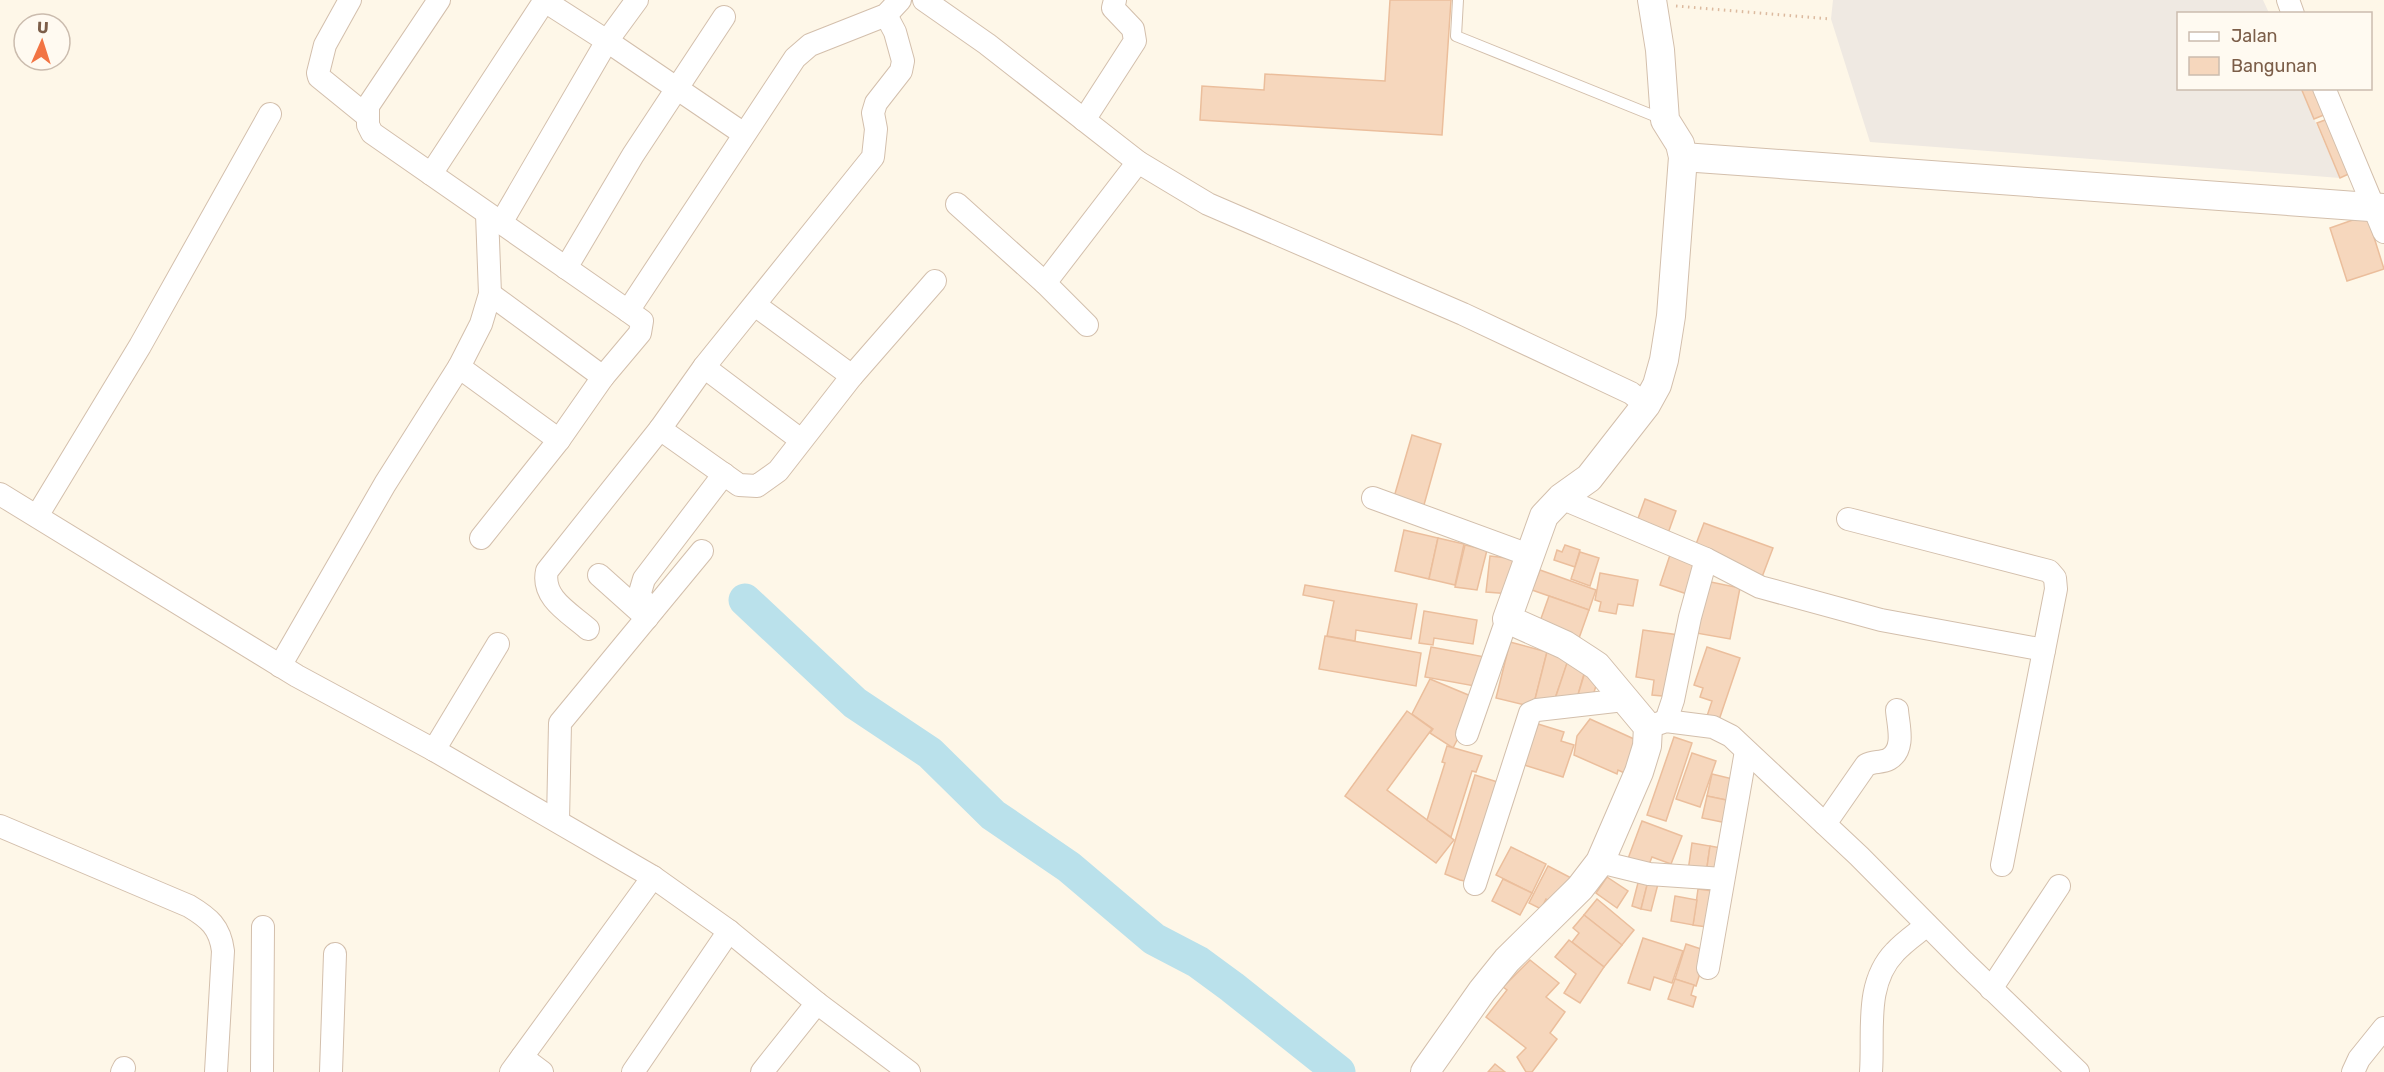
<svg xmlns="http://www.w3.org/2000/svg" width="2384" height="1072" font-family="Rubik,sans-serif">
  <rect width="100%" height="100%" fill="#fef7e8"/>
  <!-- industrial -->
  <polygon fill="#efe9e2" points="1833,0 2263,0 2269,13 2178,14 2178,88 2301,89 2340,178 1870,142 1831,19"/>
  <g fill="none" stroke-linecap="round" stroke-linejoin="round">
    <!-- river -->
    <polyline stroke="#bae1eb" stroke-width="33" points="745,600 855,703 930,753 993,815 1069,867 1154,939 1198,962 1232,987 1339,1072"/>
  </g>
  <!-- building -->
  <g fill="#f6d7bd" stroke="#ebbe9c" stroke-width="1.5">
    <polygon points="1390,0 1451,0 1442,135 1200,120 1202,86 1264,90 1265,74 1385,81"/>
    <polygon points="2301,88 2320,88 2331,112 2314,119"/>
    <polygon points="2333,117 2355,171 2340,178 2317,123"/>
    <polygon points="2367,215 2384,269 2347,281 2330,228"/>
    <polygon points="1412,435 1441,444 1422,512 1392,504"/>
    <polygon points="1645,499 1676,511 1667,536 1636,524"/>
    <polygon points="1704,523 1773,548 1762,577 1693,552"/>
    <polygon points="1404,530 1438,538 1429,579 1395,571"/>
    <polygon points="1438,538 1464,544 1455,585 1429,579"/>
    <polygon points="1465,545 1487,550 1477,590 1455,587"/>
    <polygon points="1565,545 1580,550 1575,567 1554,560 1557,550 1562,552"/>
    <polygon points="1580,552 1599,558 1590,586 1571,579"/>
    <polygon points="1670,555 1700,565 1690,595 1660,585"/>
    <polygon points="1490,556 1516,559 1511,594 1486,592"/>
    <polygon points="1540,570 1596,590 1589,610 1532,590"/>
    <polygon points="1600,573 1638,580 1633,606 1618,604 1616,614 1599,611 1601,602 1595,600"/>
    <polygon points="1706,581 1740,588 1730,639 1696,633"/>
    <polygon points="1305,585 1417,604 1411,639 1356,630 1355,641 1327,636 1334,601 1303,595"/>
    <polygon points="1549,596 1589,610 1578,641 1538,627"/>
    <polygon points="1424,611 1477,620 1473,644 1434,638 1433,645 1419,643"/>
    <polygon points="1643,630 1679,635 1673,697 1652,695 1654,680 1636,677"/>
    <polygon points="1325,636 1421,653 1416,686 1319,669"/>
    <polygon points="1510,642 1547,652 1533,707 1496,698"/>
    <polygon points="1431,647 1485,657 1480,687 1425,677"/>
    <polygon points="1707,647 1740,658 1719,720 1707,716 1712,701 1700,697 1703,688 1694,685"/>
    <polygon points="1547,652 1569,658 1552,707 1533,707"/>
    <polygon points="1568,660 1586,667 1575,705 1553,705"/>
    <polygon points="1585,672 1599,676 1591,702 1577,698"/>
    <polygon points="1430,679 1478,699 1453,748 1430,733 1433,729 1412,714"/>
    <polygon points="1407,711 1432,729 1387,790 1454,840 1436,863 1345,796"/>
    <polygon points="1590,719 1645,744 1631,776 1618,770 1617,774 1574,755 1577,736"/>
    <polygon points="1538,724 1564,732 1561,741 1574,745 1563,777 1524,765"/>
    <polygon points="1674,737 1692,743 1666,821 1647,815"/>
    <polygon points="1447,746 1482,756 1476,772 1472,771 1451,837 1427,820 1445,763 1442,762"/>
    <polygon points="1692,753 1716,761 1700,807 1676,799"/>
    <polygon points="1712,774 1741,781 1736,802 1707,796"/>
    <polygon points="1475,775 1504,784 1474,883 1460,880 1445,874"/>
    <polygon points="1707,796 1736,802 1732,824 1702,818"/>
    <polygon points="1642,821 1682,836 1671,864 1652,857 1646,872 1626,864"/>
    <polygon points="1692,843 1710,846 1706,874 1688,871"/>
    <polygon points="1710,846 1727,849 1722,877 1706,874"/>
    <polygon points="1511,847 1546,864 1532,893 1496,875"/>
    <polygon points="1548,866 1577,881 1556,904 1546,899 1541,909 1529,903"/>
    <polygon points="1607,877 1628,891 1617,908 1596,893"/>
    <polygon points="1503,879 1532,893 1520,915 1492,901"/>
    <polygon points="1639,879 1648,882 1641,909 1632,906"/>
    <polygon points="1648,881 1658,884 1651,911 1641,909"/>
    <polygon points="1698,889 1720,892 1714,928 1693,925"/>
    <polygon points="1675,896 1697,900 1693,925 1671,921"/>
    <polygon points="1597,899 1634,930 1622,945 1584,915"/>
    <polygon points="1584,915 1622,945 1604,967 1572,942 1579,933 1573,928"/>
    <polygon points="1643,938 1683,951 1672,983 1654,977 1650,990 1628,983"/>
    <polygon points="1569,940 1604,967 1580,1003 1564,993 1576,974 1555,957"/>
    <polygon points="1686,944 1707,951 1696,986 1675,979"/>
    <polygon points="1530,960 1559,983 1546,997 1565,1012 1550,1033 1557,1039 1532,1072 1526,1072 1517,1057 1526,1048 1486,1017 1507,990 1503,987"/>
    <polygon points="1675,979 1694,985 1691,995 1696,997 1693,1007 1668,999"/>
    <polygon points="1495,1064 1505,1072 1488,1072"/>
  </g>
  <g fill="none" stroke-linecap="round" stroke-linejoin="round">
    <defs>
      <polyline id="service" points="1458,0 1456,36 1662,119"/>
      <g id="minor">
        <polyline points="350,0 325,45 318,73 319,77 367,116"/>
        <polyline points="439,0 368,106 368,125 372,133 628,311"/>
        <polyline points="543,0 607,41 744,134"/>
        <polyline points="924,0 987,44 1138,162 1208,204 1463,314 1631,393 1646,405"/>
        <polyline points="2288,0 2293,14"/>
        <polyline points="2324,88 2384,232"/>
        <polyline points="1084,120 1135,41 1133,29 1113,8 1115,0"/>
        <polyline points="431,174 545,0"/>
        <polyline points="957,204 1045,283 1087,325"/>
        <polyline points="487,214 490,294 481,324 459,367 559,440"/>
        <polyline points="501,223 607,41 637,0"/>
        <polyline points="566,268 633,155 724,17"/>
        <polyline points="1045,283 1138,162"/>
        <polyline points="490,294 603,377"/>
        <polyline points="755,305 852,376"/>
        <polyline points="704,367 801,440"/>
        <polyline points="660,429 739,485 757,486 778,471 852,376 935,281"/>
        <polyline points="0,494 297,676 434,750 653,877 729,931 817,1003 909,1072"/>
        <polyline points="1373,498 1529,555"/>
        <polyline points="1561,498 1706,559 1760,587 1881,620 2044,650"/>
        <polyline points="37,516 140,346 270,114"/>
        <polyline points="1848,519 2049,571 2055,578 2056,589 2002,865"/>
        <polyline points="481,538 559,440 603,377 640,333 642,321 628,311 795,58 810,45 886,15 900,0"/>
        <polyline points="599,575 647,618"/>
        <polyline points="653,610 639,596 644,579 724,474"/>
        <path d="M588,629C570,613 541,598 547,571L660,429L704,367L873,157L876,129L873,113L876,103L901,71L903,61L895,32L886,15"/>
        <polyline points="280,666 385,484 459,367"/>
        <polyline points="1666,721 1673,700 1690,617 1706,559"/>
        <polyline points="1648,727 1666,721 1713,727 1731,736 1859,856 1964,962 2078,1072"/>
        <polyline points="1467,734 1507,619"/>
        <polyline points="434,750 498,644"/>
        <polyline points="558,821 560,723 702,551"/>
        <path d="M1825,824L1866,765C1873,761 1882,763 1889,759C1906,749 1898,725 1897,710"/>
        <path d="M0,826L189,906C209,918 220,927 223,951L216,1072"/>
        <polyline points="1600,862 1649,874 1723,879"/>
        <polyline points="1475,884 1530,713 1537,710 1624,700"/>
        <polyline points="1708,968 1746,751"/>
        <polyline points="1991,989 2059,886"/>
        <polyline points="522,1057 542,1072"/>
        <polyline points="122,1072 124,1068"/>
        <polyline points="262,1072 263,927"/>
        <polyline points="331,1072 335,954"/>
        <polyline points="511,1072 653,877"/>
        <polyline points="633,1072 729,931"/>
        <polyline points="762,1072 817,1003"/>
        <path d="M1871,1072C1874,1032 1864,984 1895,952C1904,942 1916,934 1927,925"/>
        <polyline points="2353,1072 2359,1059 2384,1028"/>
      </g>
      <g id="tertiary">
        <polyline points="1683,157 2384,208"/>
        <polyline points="1425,1072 1482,991 1507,960 1580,888 1600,862 1639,772 1647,746 1648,727 1597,666 1588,660 1565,645 1507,619 1544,516 1561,498 1589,478 1646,405 1657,385 1664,360 1671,316 1683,157 1680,144 1665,120 1660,50 1652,0"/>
      </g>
    </defs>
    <!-- service casing -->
    <use href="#service" stroke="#d3bfac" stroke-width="12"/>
    <!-- minor casing -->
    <use href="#minor" stroke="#d3bfac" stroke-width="24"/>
    <!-- tertiary casing -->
    <use href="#tertiary" stroke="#d3bfac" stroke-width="30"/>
    <!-- path -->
    <polyline stroke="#dcba9f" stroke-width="3" stroke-dasharray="1.5 4.5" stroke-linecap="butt" points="1676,6 1831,19"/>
    <!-- service -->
    <use href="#service" stroke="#fff" stroke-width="10"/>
    <!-- minor -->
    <use href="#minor" stroke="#fff" stroke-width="22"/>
    <!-- tertiary -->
    <use href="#tertiary" stroke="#fff" stroke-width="28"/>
  </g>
  <!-- legend -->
  <rect x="2177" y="12" width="195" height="78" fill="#fffaf1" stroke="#cbbcae" stroke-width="1.5"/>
  <rect x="2189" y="32" width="30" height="9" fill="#ffffff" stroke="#cbbcae" stroke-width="1.5"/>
  <text x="2231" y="42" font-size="18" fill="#7c5e49">Jalan</text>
  <rect x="2189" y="57" width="30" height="18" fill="#f6d7bd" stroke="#cbbcae" stroke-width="1.5"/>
  <text x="2231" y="72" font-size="18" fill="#7c5e49">Bangunan</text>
  <!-- north arrow -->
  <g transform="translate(42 42) rotate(3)"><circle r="28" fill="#fffaf1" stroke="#cbbcae" stroke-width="1.5"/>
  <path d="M0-4.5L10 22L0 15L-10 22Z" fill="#f27443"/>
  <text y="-9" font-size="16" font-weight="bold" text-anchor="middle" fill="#7c5e49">U</text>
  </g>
</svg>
